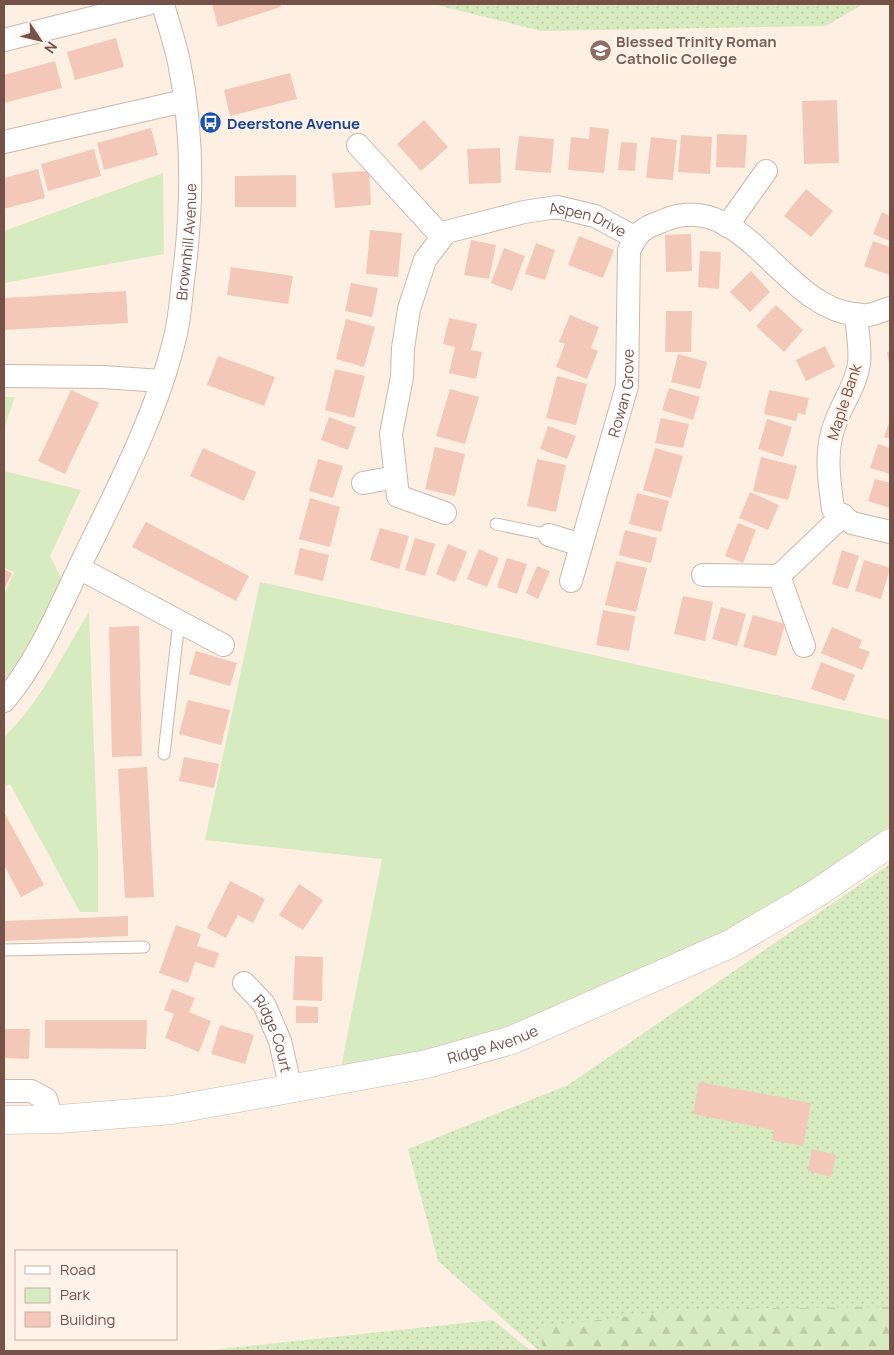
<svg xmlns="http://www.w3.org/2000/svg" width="894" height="1355" font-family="Manrope,sans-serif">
  <defs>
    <pattern id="grass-dots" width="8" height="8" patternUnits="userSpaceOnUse" patternTransform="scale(1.25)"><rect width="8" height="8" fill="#d7ebc0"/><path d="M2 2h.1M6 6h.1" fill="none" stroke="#bccba6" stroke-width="1.8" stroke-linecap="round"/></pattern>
    <pattern id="forest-firs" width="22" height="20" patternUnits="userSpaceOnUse" patternTransform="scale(1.25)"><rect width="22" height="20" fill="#d7ebc0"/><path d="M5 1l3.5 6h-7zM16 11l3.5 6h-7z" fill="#bccba6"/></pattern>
  </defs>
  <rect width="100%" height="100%" fill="#fdefe2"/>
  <!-- grass -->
  <g fill="url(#grass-dots)">
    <polygon points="433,4 863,4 826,26 541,31"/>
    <polygon points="890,864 890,1351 539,1351 438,1261 408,1149 568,1085"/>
    <polygon points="493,1320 531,1351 203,1351"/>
  </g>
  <!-- forest -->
  <polygon fill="url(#forest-firs)" points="890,1307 890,1351 543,1351 541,1327 689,1309"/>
  <!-- park -->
  <g fill="#d7ebc0">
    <polygon points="163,173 164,254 4,283 4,231"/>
    <polygon points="4,397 15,397 4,429"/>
    <polygon points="4,471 81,490 50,556 61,578 47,615 4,691 4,595 14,572 4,568"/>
    <polygon points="260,582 890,720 890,843 609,998 340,1081 343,1057 382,859 205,840"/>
    <path d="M89,612L98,855V912H80L10,784L4,787V737C40,703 63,654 89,612Z"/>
  </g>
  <!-- building -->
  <g fill="#f3c8b9">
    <polygon points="212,4 280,4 281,7 218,27"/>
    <polygon points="116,38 124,67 75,80 67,52"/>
    <polygon points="55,61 62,88 4,103 4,75"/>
    <polygon points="290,73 297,99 230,116 224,90"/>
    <polygon points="837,100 839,163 804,164 802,101"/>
    <polygon points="424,120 448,147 421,171 397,144"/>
    <polygon points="590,127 609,129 604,173 568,170 571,137 589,139"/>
    <polygon points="151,128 158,155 104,170 97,143"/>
    <polygon points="717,134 747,135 745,168 716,167"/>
    <polygon points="681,135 712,137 710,174 678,172"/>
    <polygon points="519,136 554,139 551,173 515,170"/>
    <polygon points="651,137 677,140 673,180 646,178"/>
    <polygon points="621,142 637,143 635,171 618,170"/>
    <polygon points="500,148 501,183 469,184 467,149"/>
    <polygon points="94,149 101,176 48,191 41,164"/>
    <polygon points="38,169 45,198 4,209 4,178"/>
    <polygon points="369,171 371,205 335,208 332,173"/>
    <polygon points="296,175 296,207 235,207 235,176"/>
    <polygon points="806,189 833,211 811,237 784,216"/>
    <polygon points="882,212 890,216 890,241 873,234"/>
    <polygon points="370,230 402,233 398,277 366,274"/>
    <polygon points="691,234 692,271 666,272 665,235"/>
    <polygon points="579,236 614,250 603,278 568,265"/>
    <polygon points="471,240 496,245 489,279 464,275"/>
    <polygon points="873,241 890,247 890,275 864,266"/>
    <polygon points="536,243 555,250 545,280 525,274"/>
    <polygon points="504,248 525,256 512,291 491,283"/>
    <polygon points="700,251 721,252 719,289 698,287"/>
    <polygon points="231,267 293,276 288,304 227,295"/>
    <polygon points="751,271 770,292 750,312 730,292"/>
    <polygon points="351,283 378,288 372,317 345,311"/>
    <polygon points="126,291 128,323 4,330 4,298"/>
    <polygon points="776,305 803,330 784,352 756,326"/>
    <polygon points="666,311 692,311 691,352 665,352"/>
    <polygon points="570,315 599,327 591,348 598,351 587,379 556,367 565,344 559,342"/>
    <polygon points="449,318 477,324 471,350 482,352 476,379 449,373 455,347 443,344"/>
    <polygon points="346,319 375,327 364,367 336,359"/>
    <polygon points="825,346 835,367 806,381 796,360"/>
    <polygon points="890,351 890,363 889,363 887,352"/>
    <polygon points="678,354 707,362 700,389 671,382"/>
    <polygon points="218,356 275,377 264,406 207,385"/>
    <polygon points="335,369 365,376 354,418 325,410"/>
    <polygon points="557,376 587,384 576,425 546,418"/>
    <polygon points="669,388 700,397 693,420 662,410"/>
    <polygon points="450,389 479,397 465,444 436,436"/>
    <polygon points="71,390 99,403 65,474 38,461"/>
    <polygon points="769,390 809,398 805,415 798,413 796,421 764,414"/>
    <polygon points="329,417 356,427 348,450 321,440"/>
    <polygon points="661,418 689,424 683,448 655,443"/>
    <polygon points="767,419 792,427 783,457 758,449"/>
    <polygon points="890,420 890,439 884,437"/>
    <polygon points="548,426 576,436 567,459 540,449"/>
    <polygon points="878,444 890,448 890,474 870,468"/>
    <polygon points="435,447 465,454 455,496 425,489"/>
    <polygon points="203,448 256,472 244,501 190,476"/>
    <polygon points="655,448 683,456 671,498 643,490"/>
    <polygon points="761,457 797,466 788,500 753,491"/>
    <polygon points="318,459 343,466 333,498 309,491"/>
    <polygon points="537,459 566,465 556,512 527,506"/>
    <polygon points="875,479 890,483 890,508 868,501"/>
    <polygon points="750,492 779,505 768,530 739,518"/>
    <polygon points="637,493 669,501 661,532 629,524"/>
    <polygon points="310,498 340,507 330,547 299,539"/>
    <polygon points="146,522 249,576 236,601 132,547"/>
    <polygon points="738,523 756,530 743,563 725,556"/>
    <polygon points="380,528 409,536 399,569 370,560"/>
    <polygon points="625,530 657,538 651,563 619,555"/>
    <polygon points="415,538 435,544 425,576 405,570"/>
    <polygon points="448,544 467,552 455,582 436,574"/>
    <polygon points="300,548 329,555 323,581 294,574"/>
    <polygon points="479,549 499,558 487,587 467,579"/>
    <polygon points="842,550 859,556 848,589 832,584"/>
    <polygon points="507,558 527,564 517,594 497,587"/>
    <polygon points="864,560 890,568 881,599 855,591"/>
    <polygon points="616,561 647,568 636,612 605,605"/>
    <polygon points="537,566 550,571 538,599 526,593"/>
    <polygon points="4,569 12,573 4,590"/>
    <polygon points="683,596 713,602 705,641 674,634"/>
    <polygon points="721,607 746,614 737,646 712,639"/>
    <polygon points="603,610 635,616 629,651 596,645"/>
    <polygon points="753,615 785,624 776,656 743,647"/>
    <polygon points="139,626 142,756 112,757 109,627"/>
    <polygon points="832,627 862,640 859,648 870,652 862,670 821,653"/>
    <polygon points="196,651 237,663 230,686 189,674"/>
    <polygon points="821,662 855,675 845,701 811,689"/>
    <polygon points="188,700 230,710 221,745 179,734"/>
    <polygon points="184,757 219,764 214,788 179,781"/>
    <polygon points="147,767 154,897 125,898 118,769"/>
    <polygon points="4,812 44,885 21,897 4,865"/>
    <polygon points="230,881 265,899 253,923 238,915 226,938 207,928"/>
    <polygon points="299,884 323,900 303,930 279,915"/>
    <polygon points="128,916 128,936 4,941 4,921"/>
    <polygon points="176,925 201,934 197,946 219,953 214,968 195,962 188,983 159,973"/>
    <polygon points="295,956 323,957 322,1001 293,1000"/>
    <polygon points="172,989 195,998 189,1012 211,1021 199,1052 165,1038 174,1014 164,1010"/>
    <polygon points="296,1006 318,1007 318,1023 296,1023"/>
    <polygon points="45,1020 147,1020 146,1049 45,1048"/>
    <polygon points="220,1025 254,1035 245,1064 211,1054"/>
    <polygon points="4,1029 30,1029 29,1059 4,1058"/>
    <polygon points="699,1082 811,1103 803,1146 772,1140 774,1130 693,1114"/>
    <polygon points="812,1149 836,1155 831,1177 808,1171"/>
  </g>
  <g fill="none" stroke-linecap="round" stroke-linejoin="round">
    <defs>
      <g id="service">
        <polyline points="496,524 549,535"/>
        <polyline points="164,754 179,621"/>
        <polyline points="4,950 144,947"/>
      </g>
      <g id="minor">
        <polyline points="4,40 147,4"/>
        <polyline points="4,142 184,101"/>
        <polyline points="358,145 442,237"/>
        <polyline points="727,226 766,171"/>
        <path d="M856,314C857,330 861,349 859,364C856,385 843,402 836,421C824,450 829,479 833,509L852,523L890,532"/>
        <polyline points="4,376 103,377 161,381"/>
        <polyline points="363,483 396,477"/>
        <path id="s1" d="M445,513L398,496L391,434L402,377L403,348L409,309L425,260L446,232L524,212L557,207L595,216L636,238C643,227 653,225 665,220C742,188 783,306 853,314C858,314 864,316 868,315C876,314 883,310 890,308"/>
        <polyline points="549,535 581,545"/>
        <polyline points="79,568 223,645"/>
        <polyline points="703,575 779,576 843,515"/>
        <polyline points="779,576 804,646"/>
        <path id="s2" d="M571,581L627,386L629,250L636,238"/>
        <path id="s3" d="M4,701C40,658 61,604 86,553C120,484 159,408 176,333C180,316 181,298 183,280C193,207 194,135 179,62C175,43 168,23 163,4"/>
        <path id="s4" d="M244,983L264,1004L280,1041L291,1090"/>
        <polyline points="4,1091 31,1091 46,1099 52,1119"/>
      </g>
      <g id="tertiary">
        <path id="s5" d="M4,1120L60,1119L172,1110L427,1064L512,1040L730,944L817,893L890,843"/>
      </g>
    </defs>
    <!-- service casing -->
    <use href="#service" stroke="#d0b6ab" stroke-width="13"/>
    <!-- minor casing -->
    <use href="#minor" stroke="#d0b6ab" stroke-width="24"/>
    <!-- tertiary casing -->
    <use href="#tertiary" stroke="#d0b6ab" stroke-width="29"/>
    <!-- service -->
    <use href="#service" stroke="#fff" stroke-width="11"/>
    <!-- minor -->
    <use href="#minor" stroke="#fff" stroke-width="22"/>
    <!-- tertiary -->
    <use href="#tertiary" stroke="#fff" stroke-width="28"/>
  </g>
  <!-- icons -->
  <defs>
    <symbol id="school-disc" viewBox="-11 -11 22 22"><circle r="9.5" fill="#8d6e63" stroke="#fff3e9"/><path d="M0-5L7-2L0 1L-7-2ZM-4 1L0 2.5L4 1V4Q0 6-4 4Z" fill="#fff"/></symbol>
    <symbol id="bus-disc" viewBox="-11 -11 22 22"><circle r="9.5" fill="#1a4fb4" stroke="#fff3e9"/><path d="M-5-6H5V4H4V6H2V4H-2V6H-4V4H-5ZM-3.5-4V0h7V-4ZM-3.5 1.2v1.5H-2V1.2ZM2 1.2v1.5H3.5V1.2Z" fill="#fff"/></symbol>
  </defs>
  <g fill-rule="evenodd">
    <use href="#school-disc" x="588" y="38" width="25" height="25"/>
    <use href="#bus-disc" x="198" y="110" width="25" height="25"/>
  </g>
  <g text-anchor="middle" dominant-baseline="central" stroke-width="5" stroke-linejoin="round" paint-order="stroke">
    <!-- education labels -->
    <g font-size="15" font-weight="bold" fill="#785e54" stroke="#fff3e9" text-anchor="start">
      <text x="616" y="41">Blessed Trinity Roman<tspan x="616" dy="17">Catholic College</tspan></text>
    </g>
    <!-- transit labels -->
    <g font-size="15" font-weight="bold" fill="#164399" stroke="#fff3e9" text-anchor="start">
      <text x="227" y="123">Deerstone Avenue</text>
    </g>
    <!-- street labels -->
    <g font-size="15" fill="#755148" stroke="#fff3e9">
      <text stroke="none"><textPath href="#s1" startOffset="472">Aspen Drive</textPath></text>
      <text stroke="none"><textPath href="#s3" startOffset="500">Brownhill Avenue</textPath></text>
      <text stroke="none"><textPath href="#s2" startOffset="195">Rowan Grove</textPath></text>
      <text transform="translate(844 402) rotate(-72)">Maple Bank</text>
      <text stroke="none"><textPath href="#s4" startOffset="60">Ridge Court</textPath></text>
      <text stroke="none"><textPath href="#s5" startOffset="496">Ridge Avenue</textPath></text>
    </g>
  </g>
  <!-- border -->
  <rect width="894" height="1355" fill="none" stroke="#755148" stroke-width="10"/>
  <!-- legend -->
  <rect x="15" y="1250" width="162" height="90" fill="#fff3e9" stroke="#c8b2a9"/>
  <rect x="25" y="1266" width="25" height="8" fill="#ffffff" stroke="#c8b2a9"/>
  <text x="60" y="1275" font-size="15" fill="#755148">Road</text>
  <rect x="25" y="1288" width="25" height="15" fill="#d7ebc0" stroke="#c8b2a9"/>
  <text x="60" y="1300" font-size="15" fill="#755148">Park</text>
  <rect x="25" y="1312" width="25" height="15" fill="#f3c8b9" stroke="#c8b2a9"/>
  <text x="60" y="1325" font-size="15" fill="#755148">Building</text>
  <!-- north arrow -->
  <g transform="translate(40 40) rotate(125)" stroke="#fff3e9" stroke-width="4" paint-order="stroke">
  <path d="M0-4L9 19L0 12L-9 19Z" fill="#755148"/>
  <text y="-8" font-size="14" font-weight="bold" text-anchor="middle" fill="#755148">N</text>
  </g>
</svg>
